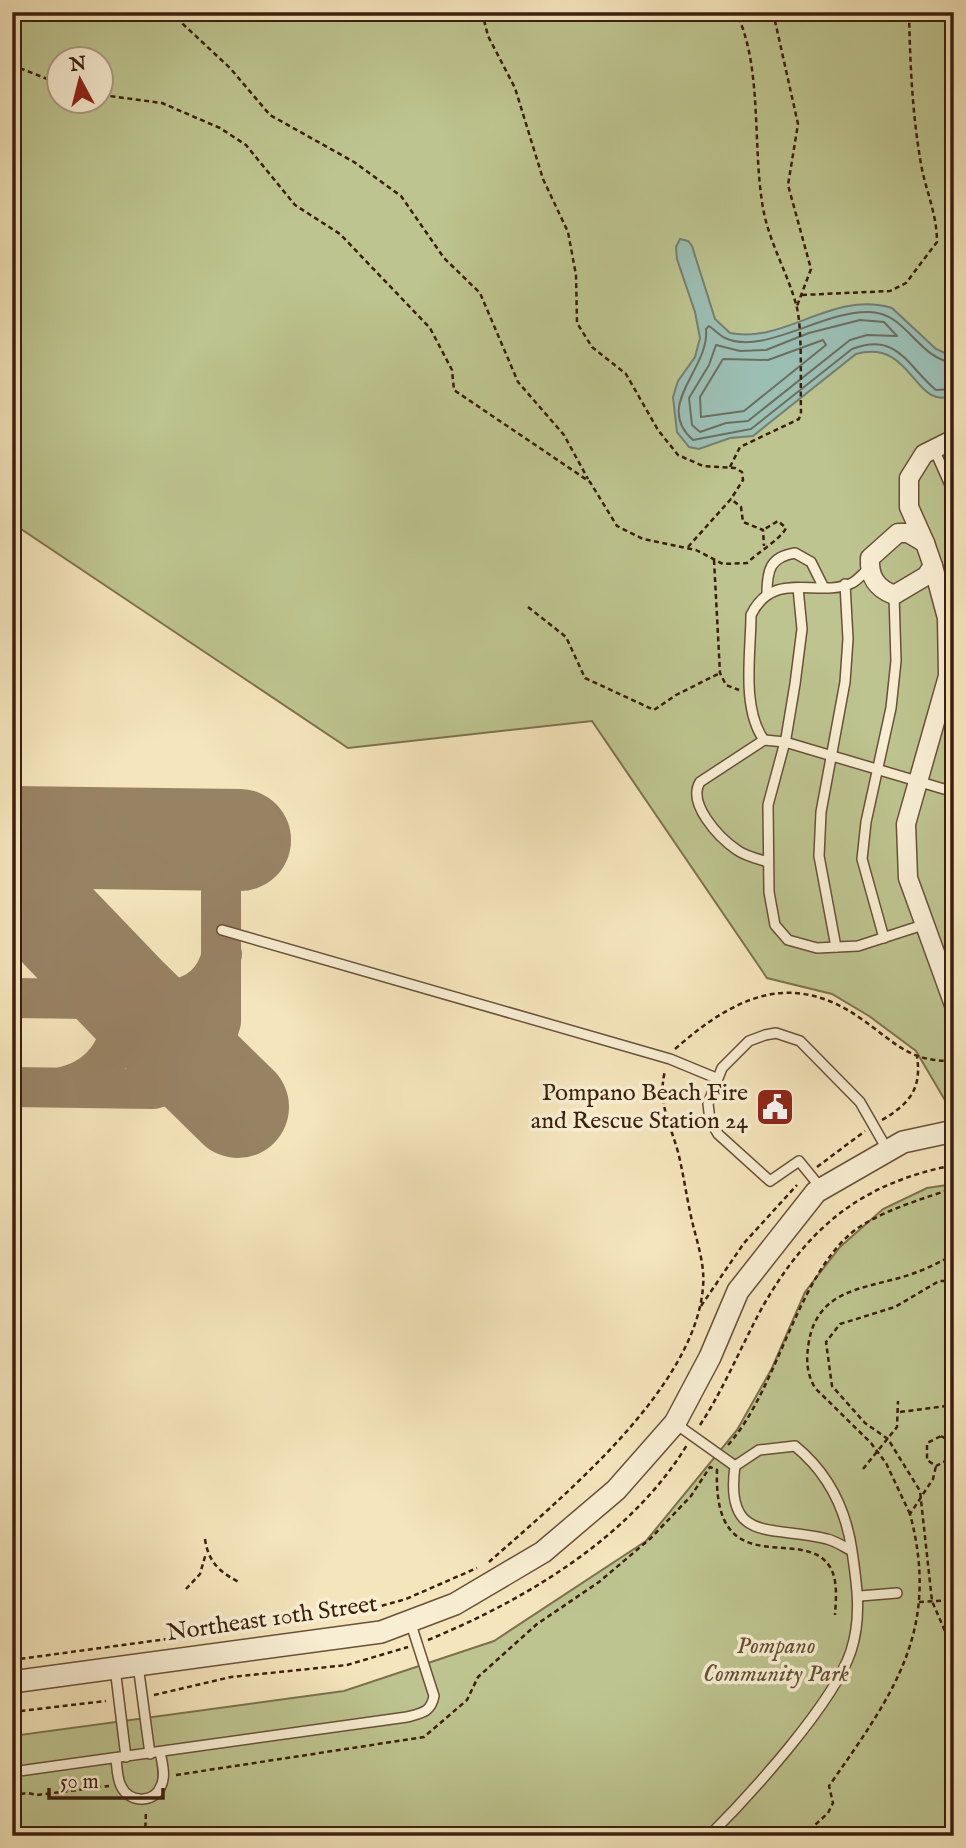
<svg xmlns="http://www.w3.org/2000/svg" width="966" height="1848" font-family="'IM FELL English',serif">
  <rect width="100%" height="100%" fill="#f5e5bc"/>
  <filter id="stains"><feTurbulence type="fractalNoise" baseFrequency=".00286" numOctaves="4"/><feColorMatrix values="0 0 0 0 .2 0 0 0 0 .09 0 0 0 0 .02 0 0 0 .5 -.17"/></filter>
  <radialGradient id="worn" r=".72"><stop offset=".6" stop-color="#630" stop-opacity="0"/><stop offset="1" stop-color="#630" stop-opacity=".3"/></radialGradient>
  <!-- green -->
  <g fill="#bdc48f" stroke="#7c724e" stroke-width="2" fill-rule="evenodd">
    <path d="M12,12H954V1101L946,1102L916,1051L869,1016L832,994L767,978L592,721L348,748L12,523ZM60,60H102V102H60Z"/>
    <polygon points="954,1184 954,1836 12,1836 12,1736 344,1691 494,1641 646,1541 737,1430 772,1368 805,1292 840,1247 883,1209 927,1188"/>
  </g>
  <!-- water -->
  <path fill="#9cbfb4" stroke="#757f71" stroke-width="2" d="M680,239L688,241L692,246L715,319L730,333C786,344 832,290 892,308L936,349L954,357V395C913,413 914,338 856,354L753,436L730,438L699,449L689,447L677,432L673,397L678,381L695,357L700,338L695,312L677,259L676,247Z"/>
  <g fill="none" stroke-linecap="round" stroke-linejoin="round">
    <!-- shore -->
    <g stroke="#6c6f60" stroke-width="2">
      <polygon points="860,320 884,322 897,336 867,335 850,340 748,421 726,423 700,432 692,425 689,398 709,365 716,345 740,351 766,350 809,333"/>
      <polygon points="823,340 826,345 744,411 701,417 700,397 723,359 768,360"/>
      <path d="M954,363C918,359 907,313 870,312C824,310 763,356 725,338C719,335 714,329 709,326L706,329C710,369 653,405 693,440L751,429L852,349C897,331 907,366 936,390L954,389"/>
    </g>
    <!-- taxiway -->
    <g stroke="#988264" stroke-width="40">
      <path d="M12,998L173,1000C199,995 215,981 222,954"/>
      <polyline points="12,1087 153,1089 187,1079 211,1055 221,1022 221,875 203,852 174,839"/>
      <path d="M63,1087C109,1076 121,1042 128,999"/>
    </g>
    <!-- runway -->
    <g stroke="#988264" stroke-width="102">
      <polyline points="12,837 240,840"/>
      <polyline points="12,878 128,999 238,1107"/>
    </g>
    <defs>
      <g id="service">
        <polyline points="934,449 954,494"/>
        <polyline points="798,588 802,629 795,684 786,738 768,805 769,892 775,925 788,940 817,948 858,946 926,924"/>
        <path d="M767,594C767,570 770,557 795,553L811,562L823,586"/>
        <path d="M764,740C741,708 751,652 751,615C774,568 818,599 852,583C858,580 864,572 870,568"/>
        <path d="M768,862C758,859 745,856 737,850C718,837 687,803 700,782L764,740L785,742L954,792"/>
        <polyline points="222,930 670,1059 716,1078"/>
        <polyline points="884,938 862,859 866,822 891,708 896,661 894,595"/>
        <polyline points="836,947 819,856 821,812 845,682 848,639 845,584"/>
        <polyline points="821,1188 799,1161 770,1181 718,1134 710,1120 708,1104 722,1068 749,1041 765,1035 776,1033 800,1041 860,1102 888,1151"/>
        <polyline points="676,1424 735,1466"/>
        <polyline points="860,1596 897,1593"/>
        <polyline points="138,1665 150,1754"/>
        <polyline points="115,1668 126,1757"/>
        <path d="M116,1758C117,1768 117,1778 121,1786C129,1803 154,1804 161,1786C166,1776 162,1762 160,1752"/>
        <path d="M12,1772L407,1717C422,1713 431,1712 434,1696L410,1621"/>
        <path d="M709,1836C749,1796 834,1703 851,1651C862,1617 857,1585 852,1551C846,1509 828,1473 795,1446L759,1450L735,1466C724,1545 774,1525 827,1539C836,1541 844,1547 852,1551"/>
      </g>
      <g id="minor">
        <path d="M898,533H908L925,543L933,566L926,576L894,595C876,588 869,577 870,558Z"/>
        <polyline points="925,543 909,507 909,478 924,454 954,439"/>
        <polyline points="933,566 947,618 948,676 906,824 908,878 954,1005"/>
      </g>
      <polyline id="tertiary" points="12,1682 381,1632 455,1604 543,1552 616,1490 675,1423 710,1357 738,1291 816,1192 903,1142 954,1131"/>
    </defs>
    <!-- service casing -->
    <use href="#service" stroke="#6a5038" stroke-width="12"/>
    <!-- minor casing -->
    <use href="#minor" stroke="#6a5038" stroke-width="21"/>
    <!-- tertiary casing -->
    <use href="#tertiary" stroke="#6a5038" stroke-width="24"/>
    <!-- path -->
    <g stroke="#3b1f0c" stroke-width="2.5" stroke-dasharray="5 3.5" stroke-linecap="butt">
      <polyline points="170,12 230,68 270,115 354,162 401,196 444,258 480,293 518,382 564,435 588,479"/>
      <polyline points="482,12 488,36 515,88 543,179 568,232 576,275 577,323 592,347 626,374 658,430 678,455 703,466 735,468 742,472 743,480 731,499"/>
      <polyline points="773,12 798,124 788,185 811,269 797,306"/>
      <polyline points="12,65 60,84"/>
      <path d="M102,95L162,103L220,128L246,145L295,205L340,234L430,328L452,370L454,390L590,482L617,526L643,539L696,550L723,564L747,563C757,553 781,539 786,528L778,521L763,530"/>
      <path d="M802,295L890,291L906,283L937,242C937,212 924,187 920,158C912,110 910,60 909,12"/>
      <path d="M730,467L740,447L799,419L801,412C800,384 803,328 796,304C787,272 769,242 763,208C752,146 763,67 736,12"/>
      <polyline points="688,547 731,499 741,507 743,522 763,530 764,546"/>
      <polyline points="714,560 720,673 726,685 739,690"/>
      <polyline points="528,607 566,637 585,678 654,710 676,695 720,673"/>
      <path d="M675,1049C733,998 790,969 860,1018C895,1042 908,1062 954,1061"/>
      <path d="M882,1120C909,1104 922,1089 917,1057"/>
      <polyline points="817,1167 865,1131"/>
      <polyline points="954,1281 939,1281 895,1307 840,1324 826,1342 832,1386 865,1423 888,1439 920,1491 932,1601 954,1652"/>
      <polyline points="701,1306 744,1243 797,1185"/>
      <polyline points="900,1412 954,1405"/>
      <path d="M700,1425C725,1387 741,1346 763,1306C809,1226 862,1183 954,1165"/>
      <polygon points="941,1436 953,1443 953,1457 936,1466 927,1460 927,1443"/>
      <polyline points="948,1440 954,1431"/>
      <path d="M728,1445C780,1387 799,1263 864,1224C891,1208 925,1198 954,1188"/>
      <polyline points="863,1469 897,1427 898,1401"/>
      <path d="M910,1514L886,1463L871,1443L815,1388C806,1372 806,1359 809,1341C818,1292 859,1289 899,1278C917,1273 938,1264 954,1254"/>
      <path d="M205,1539C208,1561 219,1572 239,1582"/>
      <path d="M489,1562C561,1498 695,1389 703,1287C705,1266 698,1245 693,1225C687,1201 684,1176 678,1152C670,1123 657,1102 665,1071"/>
      <polyline points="186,1589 200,1574 206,1553"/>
      <polyline points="919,1602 954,1600"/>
      <path d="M428,1640C525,1600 630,1538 687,1445"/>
      <polyline points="12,1660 352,1614 406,1599 477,1568"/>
      <polyline points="154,1695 231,1677 347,1665 408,1647"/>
      <polyline points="12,1712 106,1701"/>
      <path d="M176,1775L424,1737L467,1700L478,1677L537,1624L599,1582L651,1538L691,1496L710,1467L717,1470C713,1587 803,1523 830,1567C838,1580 836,1600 835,1615"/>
      <polyline points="12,1795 28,1793 37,1795 109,1786"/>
      <polyline points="145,1836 146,1811"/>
      <path d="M803,1836L828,1813L833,1803L829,1786C893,1694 941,1631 910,1514L933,1479L936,1466"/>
    </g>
    <!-- service -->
    <use href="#service" stroke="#f8eed3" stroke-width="9"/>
    <!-- minor -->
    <use href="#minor" stroke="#f8eed3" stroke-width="18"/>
    <!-- tertiary -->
    <use href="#tertiary" stroke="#f8eed3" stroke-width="21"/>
  </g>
  <!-- icons -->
  <defs>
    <symbol id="civic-square" viewBox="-11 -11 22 22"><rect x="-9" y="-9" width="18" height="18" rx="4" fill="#8f2418" stroke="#f8eed3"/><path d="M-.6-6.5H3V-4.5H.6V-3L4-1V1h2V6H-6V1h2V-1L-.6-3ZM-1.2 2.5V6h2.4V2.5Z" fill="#fff"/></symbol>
  </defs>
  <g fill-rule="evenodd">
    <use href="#civic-square" x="753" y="1085" width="44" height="44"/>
  </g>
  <g text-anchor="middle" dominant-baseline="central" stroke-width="7" stroke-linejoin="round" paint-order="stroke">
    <!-- poi labels -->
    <g font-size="24" fill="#3b1f0c" stroke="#f8eed3" text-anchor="end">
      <text x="748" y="1093">Pompano Beach Fire<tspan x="748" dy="28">and Rescue Station 24</tspan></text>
    </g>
    <!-- street labels -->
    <g font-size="24" fill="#3b1f0c" stroke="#f8eed3">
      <text transform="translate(272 1619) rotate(-8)">Northeast 10th Street</text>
    </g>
    <!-- park labels -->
    <g font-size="24" font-style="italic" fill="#625133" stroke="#f8eed3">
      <text x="776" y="1646">Pompano<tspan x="776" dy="28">Community Park</tspan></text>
    </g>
  </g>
  <!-- margin -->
  <rect width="966" height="1848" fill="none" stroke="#f5e5bc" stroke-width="42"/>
  <rect x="14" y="14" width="938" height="1820" fill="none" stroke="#3b1f0c" stroke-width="3.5"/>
  <rect x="21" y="21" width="924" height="1806" fill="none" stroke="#3b1f0c" stroke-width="2"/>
  <!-- north arrow -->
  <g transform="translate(80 80) rotate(353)"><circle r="33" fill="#f8eed3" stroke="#ac9b83" stroke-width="2"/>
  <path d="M0-5L12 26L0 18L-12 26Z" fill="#8f2418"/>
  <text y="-10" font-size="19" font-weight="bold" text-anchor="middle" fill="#3b1f0c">N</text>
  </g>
  <!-- scale -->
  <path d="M49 1788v10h114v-10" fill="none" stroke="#3b1f0c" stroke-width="3.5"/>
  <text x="60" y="1788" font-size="21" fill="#3b1f0c" stroke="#f8eed3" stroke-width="5" paint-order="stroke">50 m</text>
  <rect width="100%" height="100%" filter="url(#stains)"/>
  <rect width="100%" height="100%" fill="url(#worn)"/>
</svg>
